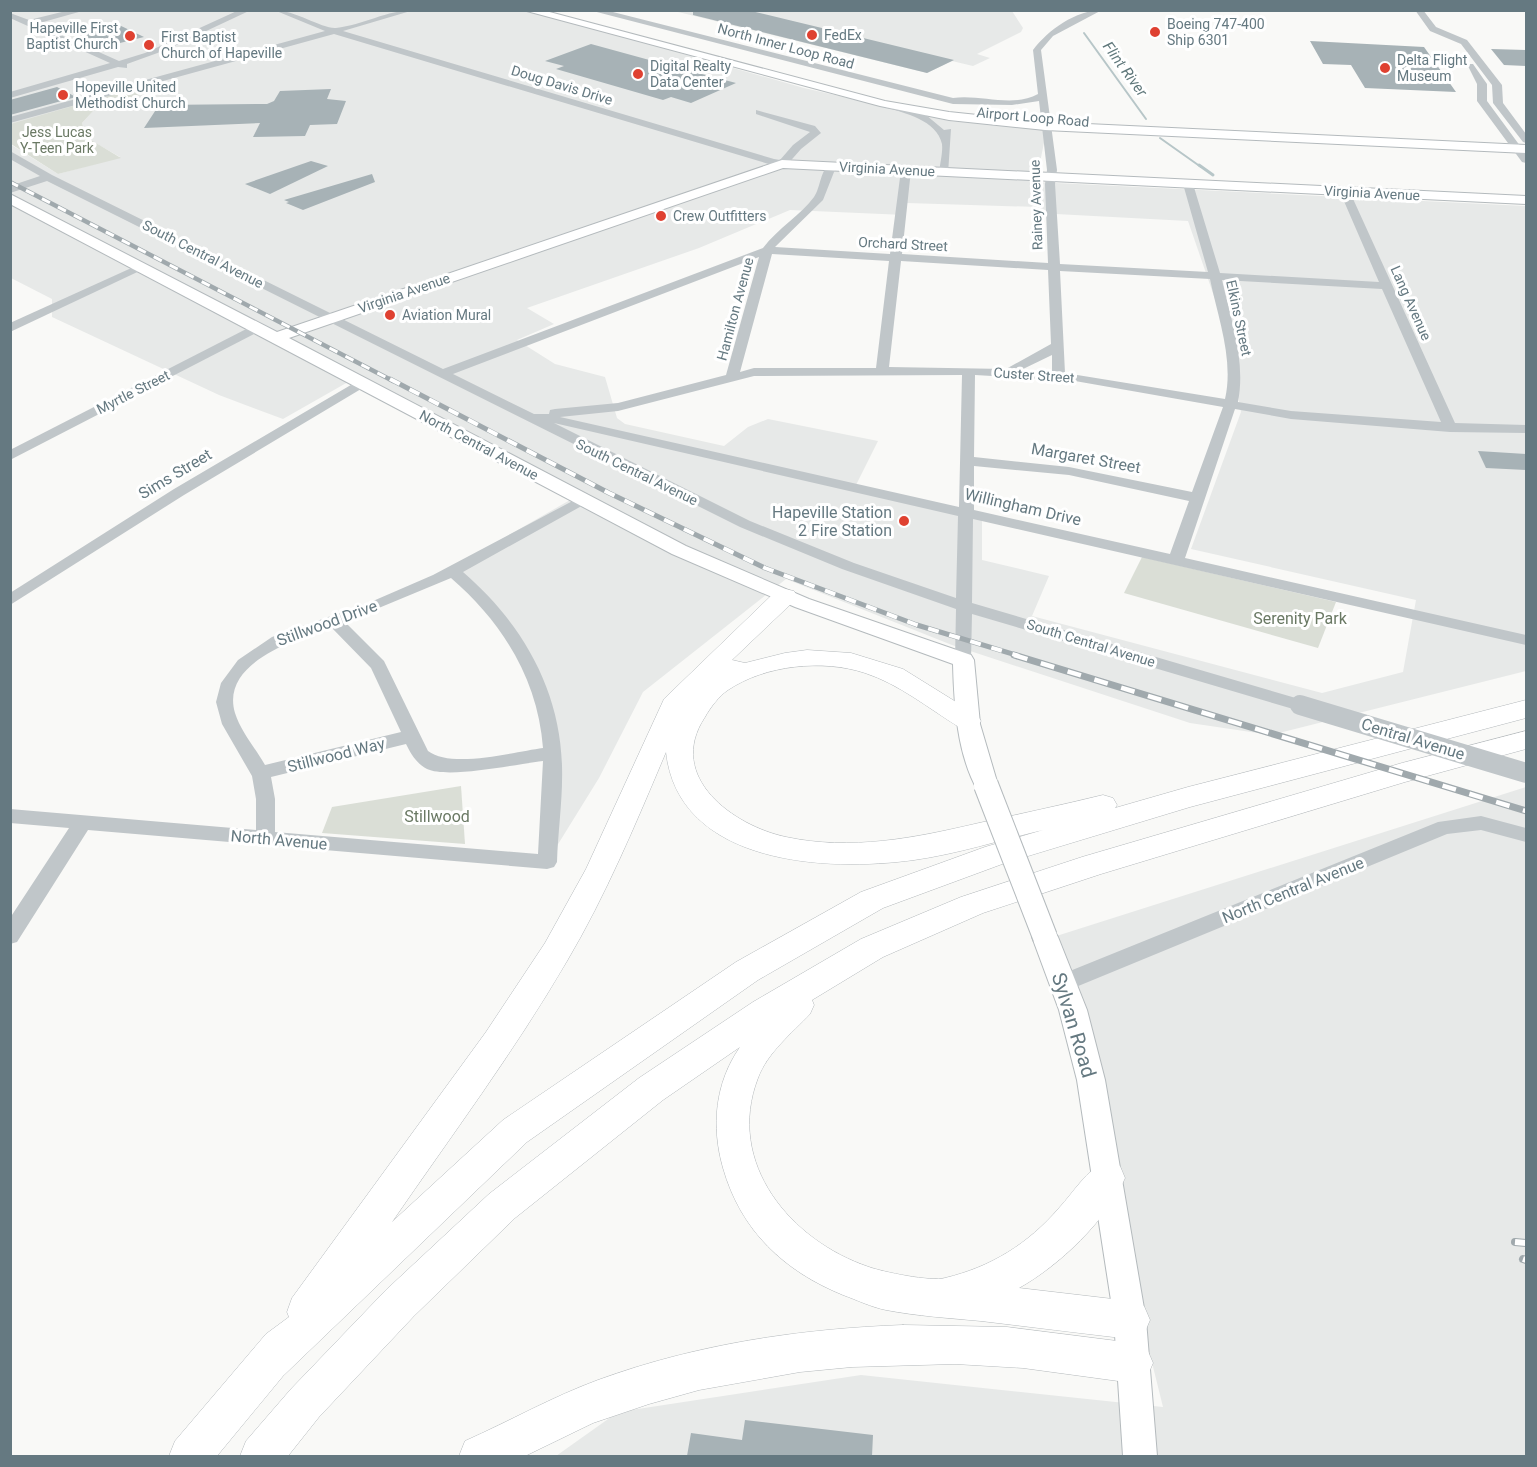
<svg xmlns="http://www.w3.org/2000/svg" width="1537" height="1467" font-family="Roboto,sans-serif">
  <rect width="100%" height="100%" fill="#f9f9f7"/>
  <!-- built -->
  <g fill="#e7e9e8" fill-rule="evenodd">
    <path d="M529,10L804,88L950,121L1047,128L1036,182L1526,206V671L1271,735L1190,723L952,645L786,579L643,692L599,778L547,862L543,695L494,610L455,566L570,500L348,382L283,419L219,395L52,317V299L11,278L10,144L58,174L120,157L85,137L82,123L94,110L161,88L153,84L11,124V11ZM907,203L1038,207L1037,213L1188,221L1226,331L1241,412L1191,549L1416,600L1403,672L1322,693L1032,616L1049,576L982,560V520L853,491L878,441L768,419L748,427L724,446L625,424L617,418L605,377L555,364L517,340L554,324L527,308L699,248L790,210L905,215Z"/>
    <polygon points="674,11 1012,11 1023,28 1021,32 977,54 990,58 973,66 952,61 927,73"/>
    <polygon points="1526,787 1526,1456 556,1456 618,1412 861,1375 1163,1407 1047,939"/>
  </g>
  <!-- green -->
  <g fill="#daded6">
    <polygon points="153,83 162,88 94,110 82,123 86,137 121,158 58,174 11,144 10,124"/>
    <polygon points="1142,557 1336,602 1318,648 1124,593"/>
    <polygon points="461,786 465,844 322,833 332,807"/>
  </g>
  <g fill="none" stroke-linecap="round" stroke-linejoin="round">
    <!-- stream-far1 -->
    <g stroke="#b7c6c8" stroke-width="2">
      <polyline points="1084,33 1146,119"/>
      <polyline points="1160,138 1201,167"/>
    </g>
    <!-- stream -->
    <polyline stroke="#b7c6c8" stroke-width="3" points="1199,165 1213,175"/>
  </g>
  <!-- building -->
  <g fill="#a7b2b6">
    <polygon points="693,10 747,10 954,60 927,73 693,15"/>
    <polygon points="117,24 144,37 100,48 73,35"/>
    <polygon points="1310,41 1424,47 1456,92 1365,88 1351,65 1323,64"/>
    <polygon points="591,44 653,61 736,83 691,103 671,97 663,100 556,69 564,66 545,61"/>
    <polygon points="1491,49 1527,50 1527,66 1504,65"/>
    <polygon points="57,87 76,97 10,115 10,100"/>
    <polygon points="331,89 327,99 346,101 337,124 310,125 305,136 253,137 260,123 144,128 159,105 267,104 274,101 280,91"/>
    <polygon points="311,161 328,166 270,194 245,184"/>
    <polygon points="372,174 375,182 303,210 286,203 289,202 284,200"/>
    <polygon points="1478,451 1527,454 1527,470 1486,468"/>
    <polygon points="745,1420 873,1435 872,1456 687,1456 691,1433 742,1440"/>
  </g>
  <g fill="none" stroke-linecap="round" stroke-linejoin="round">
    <defs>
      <g id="major">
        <polygon points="523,10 542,10 885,101 949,112 1045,122 1526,145 1526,153 1045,130 949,120 880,106"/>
        <path d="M782,160L1526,196V204L783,168L289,338L686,546L809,599L971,655L974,660L980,724L998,785L994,791L986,793L978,791C957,755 954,704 953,664L795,607L672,554L10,204V194L277,332Z"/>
        <polygon points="1045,927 1054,930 1058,937 1087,1010 1105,1080 1146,1320 1157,1456 1123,1456 1114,1320 1077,1080 1059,1010 1032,937 1036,930"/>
      </g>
      <g id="highway">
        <path d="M785,589L794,591L797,596L794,601L732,660L745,663L785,653L807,650L851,653L903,669L977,715L981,721L977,727L968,730L959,727C928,708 899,684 865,673C823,659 765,665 728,690C719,696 710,708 705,717C665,777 734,826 786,837C851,851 915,838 979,823C1020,814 1062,805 1103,795L1113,798L1117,805L1115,808L1188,787L1526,700V718L1190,807L1005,863L883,908L758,980L527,1142L283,1376L217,1456H169L175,1441L266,1334L289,1317L287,1312L292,1298L486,1032L545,943L586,869L664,699L776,591ZM666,752C678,865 827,872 914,860C957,854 1000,840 1043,830L985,847L861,892L736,962L503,1120L392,1222C451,1136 514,1052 567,961C606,895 636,823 666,752Z"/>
        <path d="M1526,731V749L1405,782L1101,874L983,913L883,957L812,1000L814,1005L810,1014C792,1033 767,1053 758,1078C725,1163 791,1241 869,1267C883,1272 931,1282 945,1278C991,1267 1028,1244 1059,1208C1074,1192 1086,1170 1107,1161L1120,1166L1125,1178C1106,1221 1060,1265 1019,1288L1130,1301L1144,1306L1150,1320L1144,1334L1130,1339C1080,1333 1031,1327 981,1321C949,1318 917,1316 886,1310C871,1307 857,1300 843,1295C784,1271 741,1231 723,1168C711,1126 715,1083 740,1047L663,1100L515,1218L414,1316L319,1417L288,1456H240L246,1441L291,1389L386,1290L489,1194L639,1078L753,1002L861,939L961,897L1082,857L1402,763Z"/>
        <path d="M903,1325L1007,1327L1133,1343L1147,1349L1153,1363L1147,1377L1133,1383L1023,1368L955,1364L852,1367L800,1372L699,1390L649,1404L593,1423L525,1456H459L465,1441C510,1421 552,1397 598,1380C697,1344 799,1329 903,1325Z"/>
      </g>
    </defs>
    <!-- major casing -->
    <use href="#major" stroke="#b4babd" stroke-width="2"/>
    <!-- highway casing -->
    <use href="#highway" stroke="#b4b9bc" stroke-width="1"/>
    <!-- minor -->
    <g fill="#c0c6c9" fill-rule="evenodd">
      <polygon points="70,10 86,10 36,24 119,61 145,53 239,10 251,10 170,48 191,56 191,60 163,51 127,64 127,68 118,67 10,98 10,92 110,63 10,18 10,13 29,20"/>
      <path d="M274,10C295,10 322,29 336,28C363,25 387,10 414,10L343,31L774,159L780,160L793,145L810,132L756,114V110L815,126L821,133L801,149L786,166L772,165L334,34L10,123V117L325,31Z"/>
      <path d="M589,10H605L953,98C980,94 1013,108 1038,94L1033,50C1048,30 1076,10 1102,10L1053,36L1041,50L1057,170L1055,184L1060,264L1208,272L1183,184L1188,181L1193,184L1220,273L1379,282L1340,192L1349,190L1455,423L1526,425V433L1450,432L1291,419L1235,409L1185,558L1526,635V645L973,519L972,603L1306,701L1309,705L1300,711L972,614L971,660L969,664H957L955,660L956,609L842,569L740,527L47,181L10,193V186L40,176L10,159V151L52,175L443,369L763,248C778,228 801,215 814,197C821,187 820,169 831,164L836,167L823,200L775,247L890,254L901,170L906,167L911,170L902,254L1048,263L1045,184L1047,170L1039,101L1012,105L953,104ZM772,254L889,261L876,368H754L740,372ZM759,257L726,375L618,403L555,409L550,410L549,414H534L453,374ZM901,261L1048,270L1051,344L1006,369L889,367ZM1060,271L1210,279C1218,318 1234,360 1225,399L1065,373ZM1222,280L1382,289L1441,422L1291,411L1238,402C1246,361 1231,320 1222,280ZM1052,355V372L1021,370ZM962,375L959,507L560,417L618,411L754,376ZM975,375L1075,381L1223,407L1192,492L1069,467L974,457ZM554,423L958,516L956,598L854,563L750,521ZM974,466L1069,475L1189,501L1170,554L974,510Z"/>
      <polygon points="1415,10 1423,10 1436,27 1467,40 1502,85 1503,103 1526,134 1526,143 1523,142 1493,103 1492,85 1461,44 1430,31"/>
      <polygon points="1467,64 1473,64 1487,84 1487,101 1526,154 1526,163 1522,162 1477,101 1477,84"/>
      <path d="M888,102L926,115L944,130L951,129L948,174L939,172C940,164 943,152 942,144C937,120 904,113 885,107L883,105Z"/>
      <polygon points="138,265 148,267 10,332 10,323"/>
      <polygon points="256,324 260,325 260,331 10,460 10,450"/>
      <polygon points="361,379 368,383 366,386 184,495 10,605 10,593 174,489"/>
      <path d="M582,496L589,500L587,503L463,572C521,622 560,688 562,766C563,798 558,830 557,862L554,867L547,869L88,830L17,942L10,944V918L69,828L10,823V809L256,830V799L252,776L222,724L216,702L221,683L238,660L272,637L373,601L433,575ZM451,578C502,622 538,679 543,748C513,752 452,769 428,751L384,661L345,622ZM331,627L371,668L401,732L265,765C256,749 241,732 235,713C220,662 296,640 331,627ZM406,744C411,754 416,763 427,769C449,779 517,764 543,761L538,854L275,832V799L271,777Z"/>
      <polygon points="1481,816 1526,828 1526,842 1481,830 1447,834 1071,989 1063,992 1055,989 1052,983 1055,977 1438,822"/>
    </g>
    <!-- major -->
    <use href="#major" fill="#fff" fill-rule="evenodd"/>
    <!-- highway -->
    <use href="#highway" fill="#fff" fill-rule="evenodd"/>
    <defs>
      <polyline id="rail-far3" points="10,182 393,381"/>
      <polyline id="rail-far2" points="390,379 609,493 765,568 917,625 1019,656"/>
      <polyline id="rail-far1" points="1014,655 1526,811"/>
      <g id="rail">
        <polyline points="1515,1242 1526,1243"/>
        <polyline points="1523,1259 1526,1260"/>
      </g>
    </defs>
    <!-- rail-far3 casing -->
    <use href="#rail-far3" stroke="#a0a9ad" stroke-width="4.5"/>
    <!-- rail-far2 casing -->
    <use href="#rail-far2" stroke="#a0a9ad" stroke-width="5"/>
    <!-- rail-far1 casing -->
    <use href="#rail-far1" stroke="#a0a9ad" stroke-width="7"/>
    <!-- rail casing -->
    <use href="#rail" stroke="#a0a9ad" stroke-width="8"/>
    <!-- rail-far3 -->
    <use href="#rail-far3" stroke="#fff" stroke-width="3" stroke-dasharray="9" stroke-linecap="butt"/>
    <!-- rail-far2 -->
    <use href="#rail-far2" stroke="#fff" stroke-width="4" stroke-dasharray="11" stroke-linecap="butt"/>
    <!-- rail-far1 -->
    <use href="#rail-far1" stroke="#fff" stroke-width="4.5" stroke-dasharray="14" stroke-linecap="butt"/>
    <!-- rail -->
    <use href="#rail" stroke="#fff" stroke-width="6" stroke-dasharray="19" stroke-linecap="butt"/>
    <defs>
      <polyline id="major-bridge" points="986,785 1045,937"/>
    </defs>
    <!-- major-bridge casing -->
    <use href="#major-bridge" stroke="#b4babd" stroke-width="26" stroke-linecap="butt"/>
    <!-- minor-bridge -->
    <polyline stroke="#c0c6c9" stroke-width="20" points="1300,705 1526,773"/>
    <!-- major-bridge -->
    <use href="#major-bridge" stroke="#fff" stroke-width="24"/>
  </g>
  <!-- markers -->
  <g fill="#df4131" stroke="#fff" stroke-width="2">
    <circle cx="1155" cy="32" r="6"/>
    <circle cx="812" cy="35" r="6"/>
    <circle cx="130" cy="36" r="6"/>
    <circle cx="149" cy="45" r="6"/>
    <circle cx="1385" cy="68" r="6"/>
    <circle cx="638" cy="74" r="6"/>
    <circle cx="63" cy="95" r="6"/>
    <circle cx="661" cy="216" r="6"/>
    <circle cx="390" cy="315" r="6"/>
    <circle cx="904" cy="521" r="6"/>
  </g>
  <g text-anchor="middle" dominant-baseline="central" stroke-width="6" stroke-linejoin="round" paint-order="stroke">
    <!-- far-poi labels -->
    <g font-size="14" fill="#657981" stroke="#fff" text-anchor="start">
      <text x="1167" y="24">Boeing 747-400<tspan x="1167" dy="16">Ship 6301</tspan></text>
      <text x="118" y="28" text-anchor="end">Hapeville First<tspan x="118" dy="16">Baptist Church</tspan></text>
      <text x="824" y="35">FedEx</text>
      <text x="161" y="37">First Baptist<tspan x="161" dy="16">Church of Hapeville</tspan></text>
      <text x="1397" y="60">Delta Flight<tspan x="1397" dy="16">Museum</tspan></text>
      <text x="650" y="66">Digital Realty<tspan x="650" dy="16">Data Center</tspan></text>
      <text x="75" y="87">Hopeville United<tspan x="75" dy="16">Methodist Church</tspan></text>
      <text x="673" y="216">Crew Outfitters</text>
      <text x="402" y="315">Aviation Mural</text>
    </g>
    <!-- far-street labels -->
    <g font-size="14" fill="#657981" stroke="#fff">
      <text transform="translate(786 46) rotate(15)">North Inner Loop Road</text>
      <text transform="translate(562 85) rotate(17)">Doug Davis Drive</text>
      <text transform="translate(1033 117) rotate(5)">Airport Loop Road</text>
      <text transform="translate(887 169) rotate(3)">Virginia Avenue</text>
      <text transform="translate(1372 193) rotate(3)">Virginia Avenue</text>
      <text transform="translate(1036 205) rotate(-92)">Rainey Avenue</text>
      <text transform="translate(903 244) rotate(3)">Orchard Street</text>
      <text transform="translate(203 254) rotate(27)">South Central Avenue</text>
      <text transform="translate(404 293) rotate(-19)">Virginia Avenue</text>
      <text transform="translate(1411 303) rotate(66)">Lang Avenue</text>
      <text transform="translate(735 309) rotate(-75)">Hamilton Avenue</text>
      <text transform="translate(1239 318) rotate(78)">Elkins Street</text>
      <text transform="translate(1034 375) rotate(4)">Custer Street</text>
      <text transform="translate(133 392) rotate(-27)">Myrtle Street</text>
      <text transform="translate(479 445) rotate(28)">North Central Avenue</text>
      <text transform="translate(637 472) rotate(26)">South Central Avenue</text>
      <text transform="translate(1091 643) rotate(17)">South Central Avenue</text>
    </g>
    <!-- far-park labels -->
    <g font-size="14" fill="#6a7964" stroke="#fff">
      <text x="57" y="132">Jess Lucas<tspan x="57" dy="16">Y-Teen Park</tspan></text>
    </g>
    <!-- far-water labels -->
    <g font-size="15" font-style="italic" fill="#60787b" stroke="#fff">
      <text transform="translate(1125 69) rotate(54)">Flint River</text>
    </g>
    <!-- street labels -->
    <g font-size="16" fill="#657981" stroke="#fff">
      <text transform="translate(1086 458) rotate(10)">Margaret Street</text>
      <text transform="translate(175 474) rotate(-31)">Sims Street</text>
      <text transform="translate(1023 507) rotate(13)">Willingham Drive</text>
      <text transform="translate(327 623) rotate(-20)">Stillwood Drive</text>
      <text transform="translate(1413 739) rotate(17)">Central Avenue</text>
      <text transform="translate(336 755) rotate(-14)">Stillwood Way</text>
      <text transform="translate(279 840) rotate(5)">North Avenue</text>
      <text transform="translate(1293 890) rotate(-22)">North Central Avenue</text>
    </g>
    <!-- poi labels -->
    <g font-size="16" fill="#657981" stroke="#fff" text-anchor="end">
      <text x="892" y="512">Hapeville Station<tspan x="892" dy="18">2 Fire Station</tspan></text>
    </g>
    <!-- park labels -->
    <g font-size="16" fill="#6a7964" stroke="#fff">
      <text x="1300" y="618">Serenity Park</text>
      <text x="437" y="816">Stillwood</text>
    </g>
    <!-- near-street labels -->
    <g font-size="20" fill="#657981" stroke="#fff">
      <text transform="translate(1074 1025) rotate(73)">Sylvan Road</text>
    </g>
  </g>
  <!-- border -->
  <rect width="1537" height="1467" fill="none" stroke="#657981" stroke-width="24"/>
</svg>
